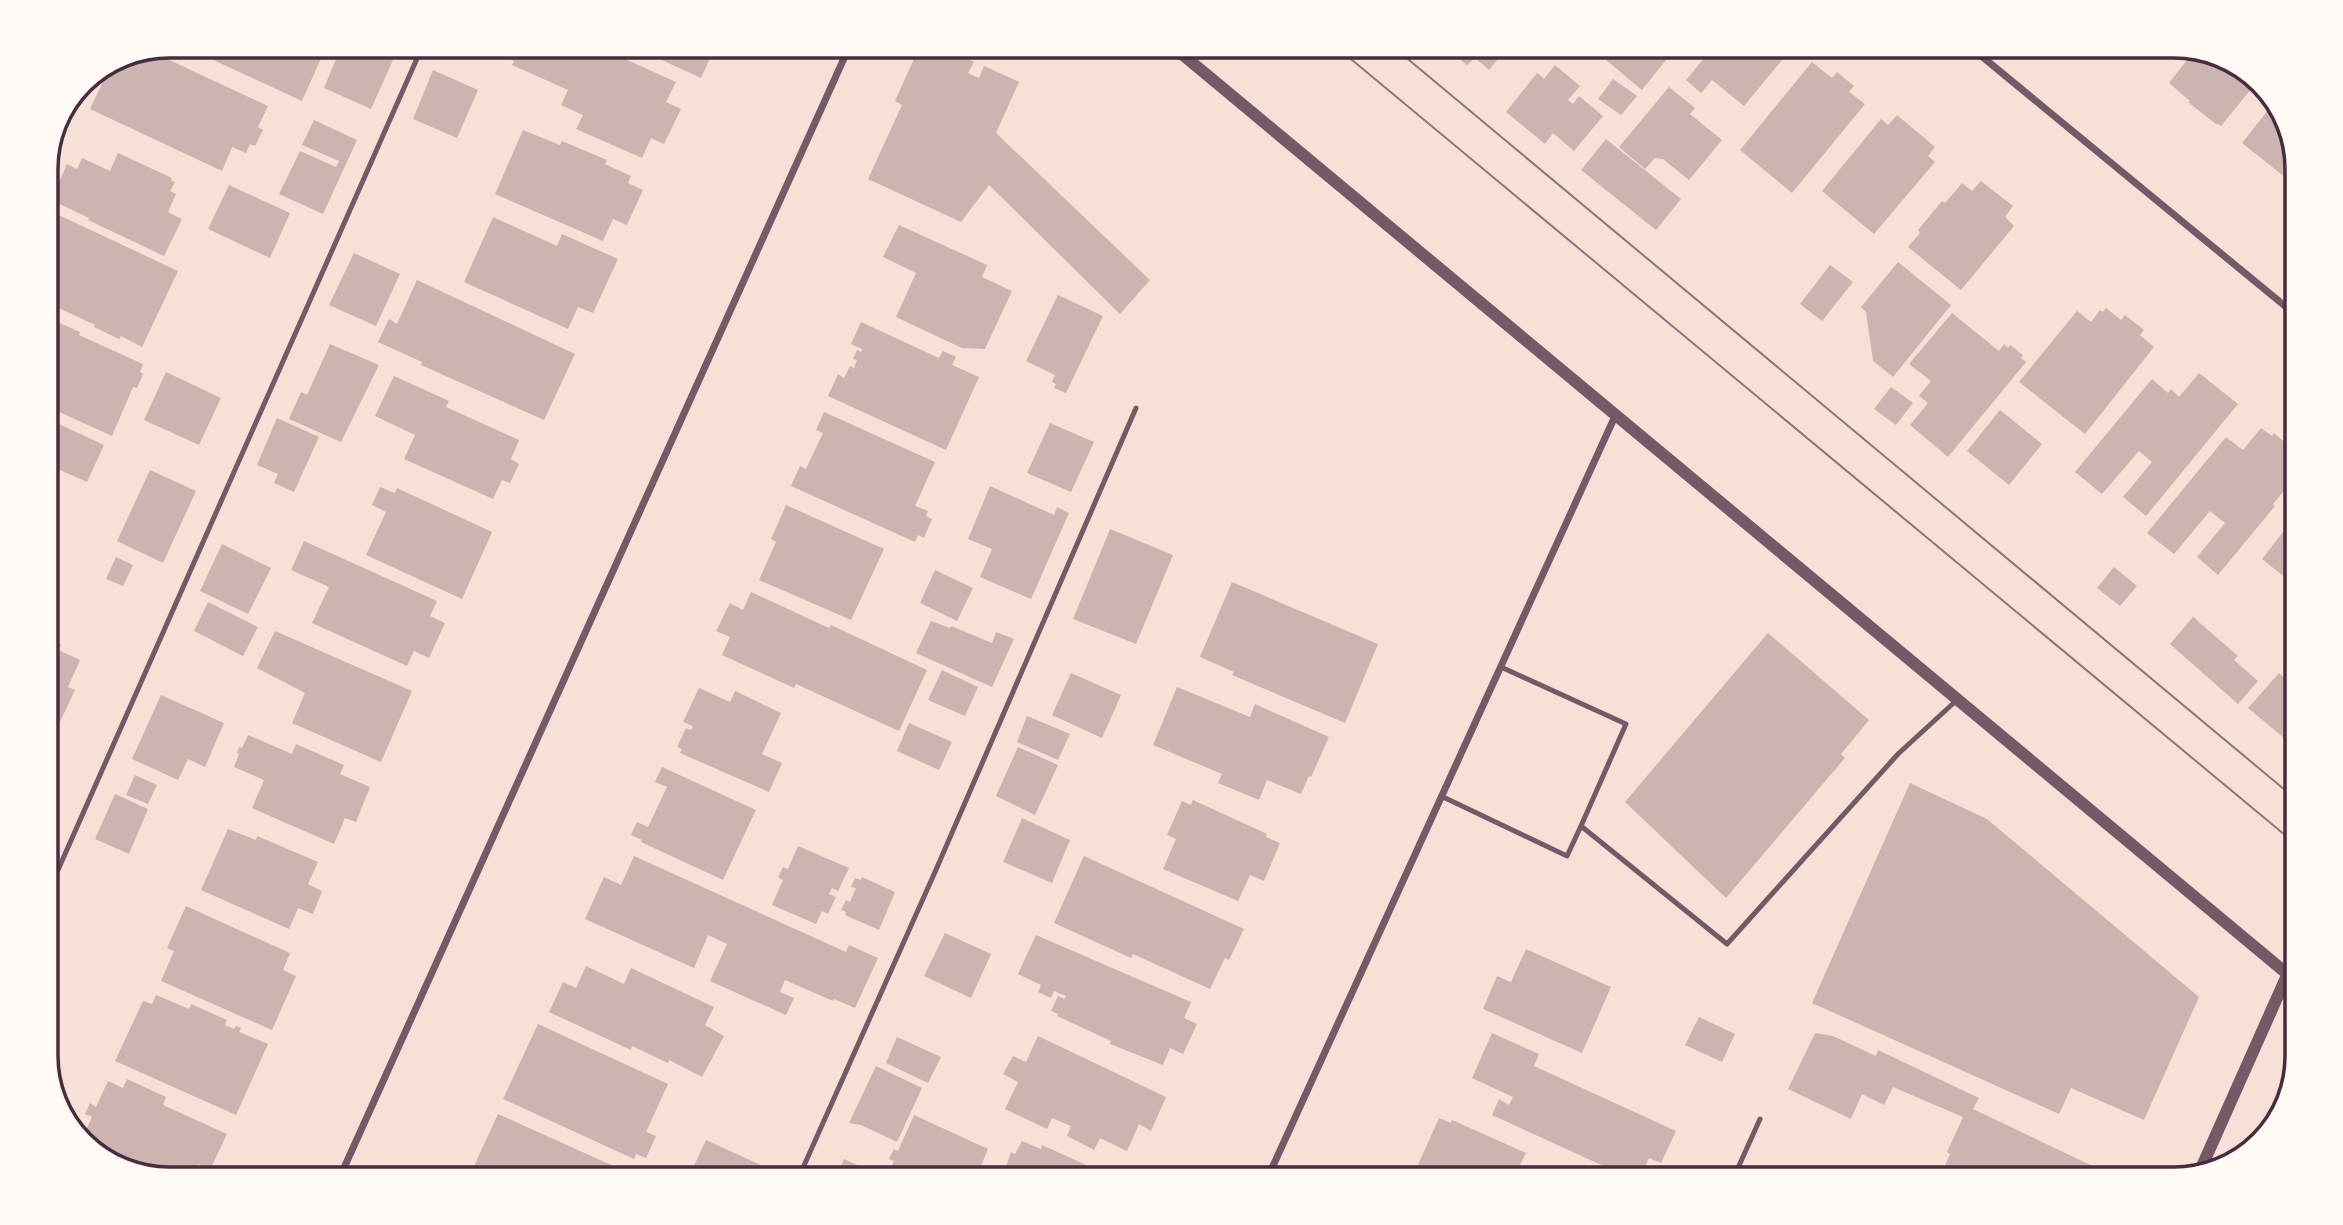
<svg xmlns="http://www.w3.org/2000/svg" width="2343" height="1225" font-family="Barlow,sans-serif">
  <rect width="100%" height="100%" fill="#f7e1d7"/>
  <!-- building -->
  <g fill="#ccb4b1">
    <polygon points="181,45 327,45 302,101"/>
    <polygon points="342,45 361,45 393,60 371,109 324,88"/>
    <polygon points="478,45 594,45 676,82 666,102 681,109 664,144 651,138 642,158 576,129 583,115 561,105 568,90 512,65 514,61"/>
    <polygon points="645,45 716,45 701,78 642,51"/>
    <polygon points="934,45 974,62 968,73 979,78 984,66 1019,82 996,133 1150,280 1120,314 989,185 961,222 868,179 902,105 895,101 918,50 929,56"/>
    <polygon points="1442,45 1509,45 1489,70 1475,58 1467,65"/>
    <polygon points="1588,45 1678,45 1642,90"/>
    <polygon points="1715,45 1788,45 1792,48 1744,106 1712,80 1701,93 1686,80"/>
    <polygon points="2124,45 2148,45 2139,57"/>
    <polygon points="148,50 268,106 258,127 263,130 255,146 250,144 246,153 232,147 222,171 90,109 113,61 122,55"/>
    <polygon points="2195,50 2229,58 2256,83 2221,126 2217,123 2217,125 2188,102 2190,101 2169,83"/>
    <polygon points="1812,62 1832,78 1837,72 1854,86 1849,92 1865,104 1792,193 1740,150"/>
    <polygon points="1555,65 1580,86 1568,100 1573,104 1579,96 1603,116 1574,151 1553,133 1545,144 1506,112 1537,73 1544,79"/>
    <polygon points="433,70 478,90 457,138 413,119"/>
    <polygon points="1613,79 1637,96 1621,115 1598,99"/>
    <polygon points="1669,87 1695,108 1690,114 1722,140 1689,180 1663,159 1655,158 1645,169 1619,147"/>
    <polygon points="2276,100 2297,161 2297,183 2295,185 2242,143"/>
    <polygon points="1897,115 1935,147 1928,156 1935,162 1874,234 1822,191 1881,119 1888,125"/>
    <polygon points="314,120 357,140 323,214 279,194 300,151 336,167 339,161 302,145"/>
    <polygon points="523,130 560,145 562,141 607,160 605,164 631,176 628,183 643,190 627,225 613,219 603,241 495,194"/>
    <polygon points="1606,139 1681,199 1656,230 1581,170"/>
    <polygon points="118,153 172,178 171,180 175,182 170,191 176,194 168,212 182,219 164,256 88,220 89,218 51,200 67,164 77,169 82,158 110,171"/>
    <polygon points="1981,181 2013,206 2005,217 2014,226 1961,290 1908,247 1920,233 1918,230 1942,201 1945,203 1962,183 1972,191"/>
    <polygon points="229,185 290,213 270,258 208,229"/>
    <polygon points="46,209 178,271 142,347 121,336 119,339 94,327 95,325 46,302"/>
    <polygon points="493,217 557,246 562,234 618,259 593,313 578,307 568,329 464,282"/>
    <polygon points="899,225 987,265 982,277 1012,291 985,349 962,348 896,317 916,273 883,257"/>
    <polygon points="354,253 400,274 376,326 329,305"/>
    <polygon points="1898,262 1951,305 1893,377 1873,361 1866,312 1861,307"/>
    <polygon points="1830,265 1853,282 1822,321 1800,304"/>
    <polygon points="417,280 575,354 544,420 421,365 422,362 378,342 389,319 397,324"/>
    <polygon points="1058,295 1103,316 1066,393 1054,388 1056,384 1052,382 1055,375 1026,361"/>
    <polygon points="2106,308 2121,320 2125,315 2144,330 2140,335 2154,347 2085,434 2019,382 2077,311 2091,322 2100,310 2103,312"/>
    <polygon points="1952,313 1999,351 2004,344 2008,348 2010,345 2023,355 2021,358 2026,362 1948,457 1910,425 1928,403 1919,396 1931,381 1909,364"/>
    <polygon points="46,317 80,332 79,335 143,364 140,372 143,374 137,388 133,387 112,436 46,406"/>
    <polygon points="861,322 939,358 943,351 956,357 952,365 979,377 946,450 828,396 838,374 844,378 850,366 854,368 857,360 853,359 857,350 861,352 862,349 851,344"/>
    <polygon points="330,344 379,365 341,442 289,419 301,392 307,395"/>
    <polygon points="166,372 221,398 199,445 144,420"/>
    <polygon points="2199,373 2238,404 2146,516 2123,497 2152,462 2139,451 2102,494 2075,472 2152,379 2168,393 2171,389 2179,397"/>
    <polygon points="394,376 449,401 446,407 519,440 511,459 519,464 510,483 502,480 493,499 404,459 415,435 375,416"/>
    <polygon points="1891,387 1913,403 1896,425 1874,409"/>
    <polygon points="2000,410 2042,444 2009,485 1967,451"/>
    <polygon points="824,412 935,462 915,506 928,511 926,516 932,519 924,538 918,535 915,542 791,486 800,466 806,469 823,433 816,430"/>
    <polygon points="46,418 104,445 87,482 53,467 46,482"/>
    <polygon points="277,418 319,437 294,492 274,483 278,474 257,465"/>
    <polygon points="1050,423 1094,442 1071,492 1027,473"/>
    <polygon points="2261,428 2272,436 2274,433 2297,453 2297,475 2273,504 2275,506 2218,575 2197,557 2225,523 2210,511 2174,554 2147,533 2226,437 2243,450"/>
    <polygon points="150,470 196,491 163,563 117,541"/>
    <polygon points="990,486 1054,515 1057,507 1069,513 1031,599 980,577 992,549 968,539"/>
    <polygon points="380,487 395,493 397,488 492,532 462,599 366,555 386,512 372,505"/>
    <polygon points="786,505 884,549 851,620 759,580 776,542 771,539"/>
    <polygon points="2297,514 2297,587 2262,559"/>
    <polygon points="1110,529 1173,555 1136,644 1073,619"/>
    <polygon points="304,541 437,601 430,616 445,623 429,658 414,651 407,666 312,623 329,587 291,570"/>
    <polygon points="222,544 271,568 248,614 200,591"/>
    <polygon points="116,557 133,565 123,586 106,579"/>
    <polygon points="2114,567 2137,586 2120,606 2097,588"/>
    <polygon points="935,570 973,588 957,621 920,603"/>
    <polygon points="1232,582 1378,644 1345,723 1232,675 1234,672 1200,657"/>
    <polygon points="751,592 829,628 831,625 927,670 899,731 796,684 794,688 722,655 730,637 716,631 730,603 743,610"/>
    <polygon points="208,602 258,627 243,656 194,631"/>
    <polygon points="2193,617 2238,656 2234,660 2258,681 2238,704 2170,644"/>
    <polygon points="931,621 950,628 951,626 992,643 996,632 1014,639 992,687 916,653"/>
    <polygon points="275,631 412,691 381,762 292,723 305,693 257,668"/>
    <polygon points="1768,633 1869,720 1841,754 1845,758 1726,898 1625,802"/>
    <polygon points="46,638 61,644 58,650 80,660 68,687 75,690 59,724 46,718"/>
    <polygon points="942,670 978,687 965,716 928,700"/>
    <polygon points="1071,673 1121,695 1102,738 1052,715"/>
    <polygon points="2279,673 2297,690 2297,744 2295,747 2248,708"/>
    <polygon points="1177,687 1250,717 1255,704 1329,737 1311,777 1309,776 1301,794 1267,780 1259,800 1218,783 1222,774 1153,745"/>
    <polygon points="699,688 730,702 735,691 781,713 762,754 782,763 769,792 680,753 682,749 677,747 686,728 691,730 693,726 683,722"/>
    <polygon points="161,695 224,723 205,767 188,759 178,780 132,759"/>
    <polygon points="1027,716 1070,734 1058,760 1017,742"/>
    <polygon points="909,723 952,742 939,770 897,751"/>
    <polygon points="248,735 292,754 296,744 344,765 340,774 370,787 356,822 345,818 334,844 252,808 264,780 234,767 239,754 237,753 239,747 242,748"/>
    <polygon points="1018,747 1058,765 1035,815 996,796"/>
    <polygon points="662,767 756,810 723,880 641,842 642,840 631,835 637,822 648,827 667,787 655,782"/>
    <polygon points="135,775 157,785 148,804 126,795"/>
    <polygon points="1910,783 1987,819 2199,997 2144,1120 2071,1088 2059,1114 1812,1003"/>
    <polygon points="115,794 148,809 129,854 95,839"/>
    <polygon points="1193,800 1267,834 1266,837 1280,843 1264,881 1250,875 1238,901 1163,869 1176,839 1167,835 1182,801 1191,805"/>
    <polygon points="1022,818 1070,840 1052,883 1003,862"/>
    <polygon points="228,829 256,840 257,836 318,862 308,884 322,891 313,914 298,908 289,929 201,890"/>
    <polygon points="798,846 849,868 838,891 832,888 829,894 836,897 828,914 822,911 816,924 772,905 783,880 778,877 783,867 788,869"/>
    <polygon points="634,856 846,952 849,945 878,958 855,1008 834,999 833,1001 785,980 780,992 794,998 786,1015 710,981 727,944 708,935 694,968 585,919 604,877 621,885"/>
    <polygon points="1084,856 1244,929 1229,960 1225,958 1210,989 1133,954 1131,958 1054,923"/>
    <polygon points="862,877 895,892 879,930 845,915 846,912 841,910 846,900 850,902 856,888 851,887 855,878 861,880"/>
    <polygon points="186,906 290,953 283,970 296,976 272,1030 161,981 174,951 167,948"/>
    <polygon points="945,933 991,954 971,998 924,976"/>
    <polygon points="1036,935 1191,1002 1184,1018 1197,1024 1183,1054 1170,1048 1163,1065 1110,1044 1111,1041 1057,1016 1058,1014 1051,1011 1058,996 1064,999 1066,996 1054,991 1051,998 1038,992 1041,985 1018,974"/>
    <polygon points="1526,949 1611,987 1582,1053 1483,1009 1497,976 1511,982"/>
    <polygon points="586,966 624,984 631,968 714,1007 705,1025 724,1036 702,1077 669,1060 668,1063 632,1046 631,1050 549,1012 563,982 576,988"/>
    <polygon points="156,995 189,1009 191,1004 227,1020 225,1025 234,1029 236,1026 241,1028 239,1032 268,1044 236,1115 115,1061 143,1001 152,1004"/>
    <polygon points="1699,1017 1735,1034 1722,1062 1685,1045"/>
    <polygon points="538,1024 668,1084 646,1132 656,1136 646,1158 636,1154 634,1159 503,1099"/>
    <polygon points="1492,1033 1539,1054 1534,1066 1676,1131 1661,1163 1649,1158 1639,1179 1632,1179 1492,1115 1499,1099 1509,1105 1513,1097 1472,1078"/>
    <polygon points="1815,1033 1833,1036 1876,1056 1878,1050 1979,1098 1973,1109 2103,1171 2099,1179 1939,1179 1950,1154 1947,1152 1963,1117 1893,1087 1884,1105 1862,1094 1851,1119 1788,1089"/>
    <polygon points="1038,1036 1166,1097 1151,1131 1139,1124 1127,1151 1100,1138 1094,1150 1067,1136 1071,1126 1052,1118 1047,1129 1005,1109 1018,1082 1003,1074 1013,1056 1026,1062"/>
    <polygon points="897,1037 941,1057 928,1083 886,1063"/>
    <polygon points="876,1066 922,1088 897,1142 861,1125 849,1123"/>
    <polygon points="127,1079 166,1097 163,1105 227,1134 210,1170 198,1164 191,1179 169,1180 130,1170 106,1159 82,1139 92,1117 85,1114 90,1103 96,1107 108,1081 123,1088"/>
    <polygon points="498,1114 629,1173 626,1179 468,1179"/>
    <polygon points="914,1115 988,1149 980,1168 991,1173 988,1179 911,1179 890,1170 894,1161 889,1159 894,1149 898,1151"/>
    <polygon points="1439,1118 1451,1123 1452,1120 1526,1153 1516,1173 1526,1177 1525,1179 1421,1179 1413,1176"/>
    <polygon points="706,1140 776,1172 773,1179 688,1179"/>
    <polygon points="1022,1141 1041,1149 1042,1145 1117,1179 1002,1179 1011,1152 1015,1154"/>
    <polygon points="844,1159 886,1178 886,1179 835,1179"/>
  </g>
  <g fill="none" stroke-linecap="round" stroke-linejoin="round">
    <!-- service -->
    <g stroke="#755966" stroke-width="5">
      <polyline points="1501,667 1626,724 1581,826"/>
      <polyline points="1441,796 1567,856 1581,826 1727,944 1898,754 1958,699"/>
      <polyline points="46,897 423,45"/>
      <polyline points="798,1179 935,872 1136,408"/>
      <polyline points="1733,1179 1760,1119"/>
    </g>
    <!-- minor -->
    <g stroke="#755966" stroke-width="7">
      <polyline points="1968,45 2297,316"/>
      <polyline points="339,1179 850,45"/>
      <polyline points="1267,1179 1616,414"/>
    </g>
    <!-- tertiary -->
    <g stroke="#755966" stroke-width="12">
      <polyline points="1171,45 2297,982"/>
      <polyline points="2199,1173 2297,953"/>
    </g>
    <!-- tram -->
    <g stroke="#8f747c" stroke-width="2">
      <polyline points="1334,45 2297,845"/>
      <polyline points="1391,45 2297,800"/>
    </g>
  </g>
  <!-- crop -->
  <path d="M0 0H2343V1225H0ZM169 58H2174A111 111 0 0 1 2285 169V1056A111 111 0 0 1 2174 1167H169A111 111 0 0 1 58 1056V169A111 111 0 0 1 169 58Z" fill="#fffaf5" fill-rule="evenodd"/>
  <path fill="none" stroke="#4a2c40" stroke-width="3.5" d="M169 58H2174A111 111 0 0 1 2285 169V1056A111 111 0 0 1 2174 1167H169A111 111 0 0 1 58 1056V169A111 111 0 0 1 169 58Z"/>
</svg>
